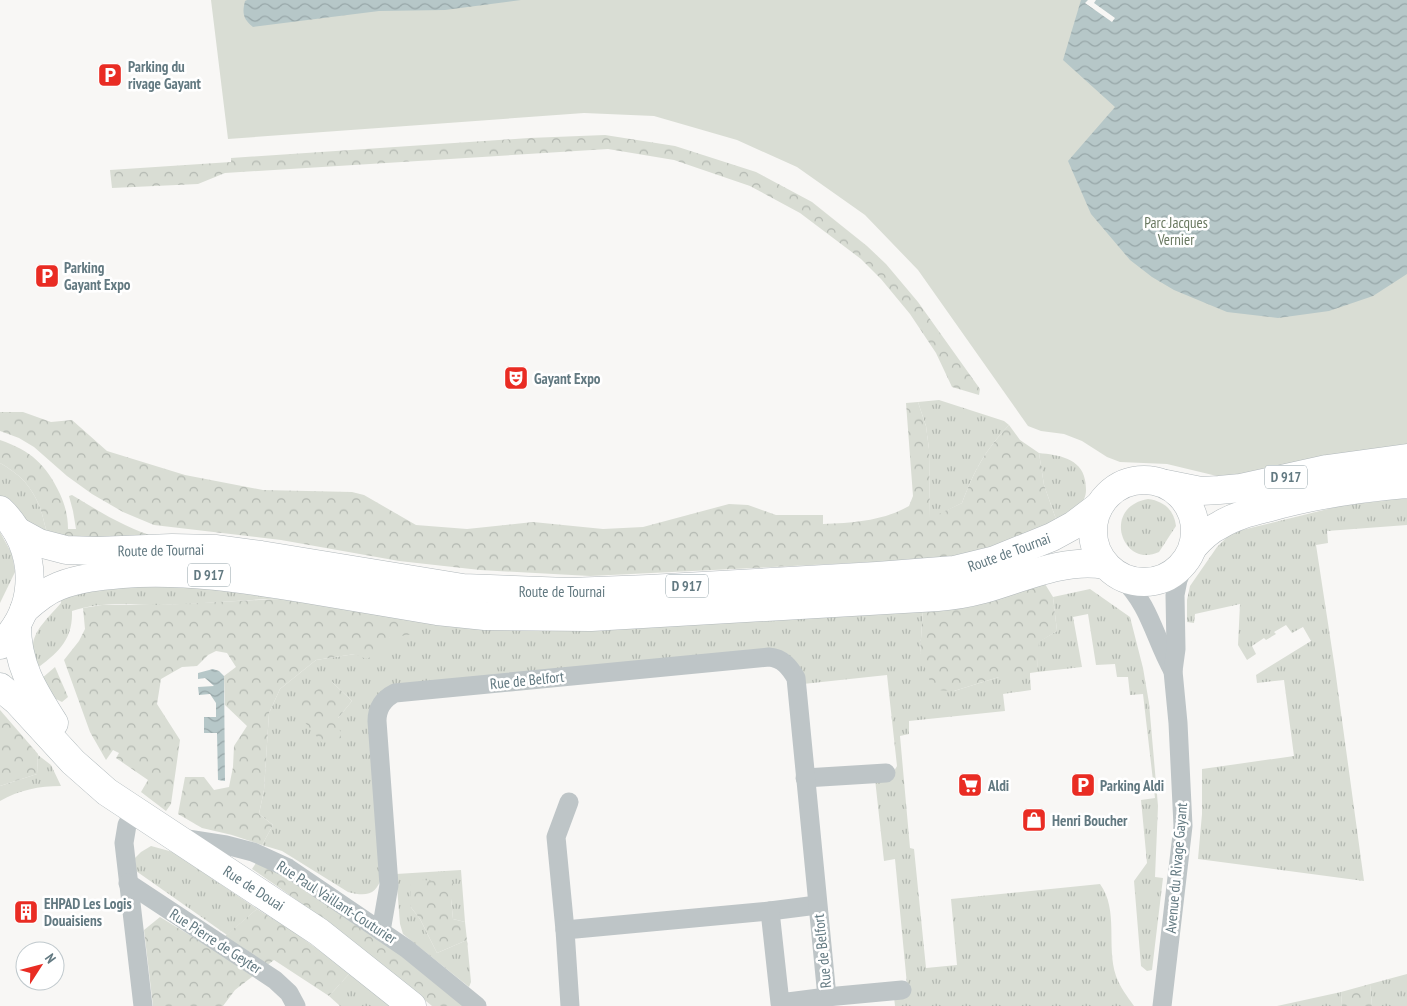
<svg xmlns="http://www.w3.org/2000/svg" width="1407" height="1006" font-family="'PT Sans Narrow',sans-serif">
  <defs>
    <pattern id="grass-tufts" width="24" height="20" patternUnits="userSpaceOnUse" patternTransform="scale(1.25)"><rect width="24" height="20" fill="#d9ddd4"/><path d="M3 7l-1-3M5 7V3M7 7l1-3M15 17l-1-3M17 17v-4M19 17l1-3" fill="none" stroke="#b3b8b1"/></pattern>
    <pattern id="forest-crowns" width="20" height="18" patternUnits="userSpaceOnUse" patternTransform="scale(1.25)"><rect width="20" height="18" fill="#d9ddd4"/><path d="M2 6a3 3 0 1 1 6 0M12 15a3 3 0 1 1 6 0" fill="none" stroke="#b3b8b1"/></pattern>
    <pattern id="water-waves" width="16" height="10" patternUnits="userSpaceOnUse" patternTransform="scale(1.25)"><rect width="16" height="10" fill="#b6c7c8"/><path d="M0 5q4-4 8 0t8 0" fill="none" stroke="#97a6a8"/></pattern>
  </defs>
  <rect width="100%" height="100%" fill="#f8f7f5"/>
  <!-- grass -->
  <g fill="url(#grass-tufts)" fill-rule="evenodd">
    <path d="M939,400L1004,421L1009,425C984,452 975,469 962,503L930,519L929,449L926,426L918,402Z"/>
    <path d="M1039,453C1058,455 1081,458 1085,480C1086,487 1087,493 1084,499C1081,506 1064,517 1057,522L1044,485Z"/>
    <path d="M0,463C19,474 30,484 39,505C43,514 44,525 48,535L43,538L0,496Z"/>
    <path d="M1148,499C1164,501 1174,510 1176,526L1159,552C1122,569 1101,507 1148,499Z"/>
    <polygon points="1394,499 1407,499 1407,525 1327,531 1328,543 1316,545 1335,669 1364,881 1198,859 1202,814 1202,769 1294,756 1284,680 1257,683 1256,675 1311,641 1303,627 1292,633 1286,625 1274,632 1276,634 1266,640 1264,638 1252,646 1256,654 1247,660 1238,645 1240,604 1195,614 1194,623 1187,622 1187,600 1190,586 1217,547 1228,536 1242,530 1340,506"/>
    <polygon points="0,532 12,554 15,572 0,603"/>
    <path d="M173,584L297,598C251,599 206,604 160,605C131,605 100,601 72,611C73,641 57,653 35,670C26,636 40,627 61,603L60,595L109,587Z"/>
    <polygon points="1090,589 1130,617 1143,668 1149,703 1158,806 1155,877 1163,878 1152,970 1147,971 1141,966 1134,881 1147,863 1141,800 1155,798 1143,694 1130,695 1128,677 1117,677 1115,664 1096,665 1088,614 1073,617 1082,667 1037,672 1038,642 1057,631 1053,597"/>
    <path d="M923,609L920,653L954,691L999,677H1030L1031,690L1003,694L1005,711L909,721V734L900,736L910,848L914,849L926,968L957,965L951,899L1100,884C1119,910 1106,946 1116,976C1120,987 1127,996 1134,1006H895L894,997L908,995L895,859L884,861L875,779L891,777L897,766L887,675L803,684L794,664L383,694L382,875C377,895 367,897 348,892L282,851L262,845L273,825L259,814L264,790L269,713L280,689L316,660L355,654L389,638L413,619ZM332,682L352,701L338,718Z"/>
    <path d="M38,755L51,765L61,786C39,786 19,790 0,801V786L37,774Z"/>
    <polygon points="151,846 173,852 257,909 227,935 136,871 135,858 141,852"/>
    <polygon points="461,870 465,922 453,919 451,899 410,906 420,919 437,953 467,940 471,982 469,987 403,934 400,924 396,874"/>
    <polygon points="350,973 390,1006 340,1006 329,996"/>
    <polygon points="1407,974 1407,1006 1372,1006 1370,984"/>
    <polygon points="1341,992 1342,1006 1277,1006"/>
  </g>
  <!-- forest -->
  <g fill="url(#forest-crowns)">
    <polygon points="605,135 675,146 756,172 812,202 867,246 886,264 918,302 980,389 979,395 952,387 936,353 910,314 881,279 861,259 800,213 750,186 674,160 608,149 225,173 198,184 112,188 110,170 231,162 231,158 529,138"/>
    <path d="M918,402L926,426L929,449L930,518L962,503C975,469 984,452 1009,425L1020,440L1039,453L1044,485L1057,522L1027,538L955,560L873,562L590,576L480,570L399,561L281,540L154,525L123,512L92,494L67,476L34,447L19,438L0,431V412H23L51,422L72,420L107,451L185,475L263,490L352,492L364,495L416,525L467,529L533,522L603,529L643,527L729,504L748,505L776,515H823V524C852,523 883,521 909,506L913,496L906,403Z"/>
    <path d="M0,440C31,451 46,464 60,494C65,505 68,516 68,529H76L73,511L69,496L72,495C100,512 127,529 159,538L92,539L48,535C44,525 43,514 39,505C30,484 19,474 0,463Z"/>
    <polygon points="1045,584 1053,597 1057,631 1039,642 1037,672 1030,673 1030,677 999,677 954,691 933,690 920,653 923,609 1004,596"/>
    <polygon points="297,598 413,619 413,634 389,638 389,650 366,659 355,654 316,660 280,689 269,713 264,790 259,814 273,825 262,845 232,835 202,828 178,814 185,777 204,777 214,790 229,787 233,767 234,746 247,726 225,705 224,676 236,667 227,653 216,651 208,655 197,666 182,667 161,679 157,704 180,740 171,804 166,811 141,792 148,780 116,758 119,753 113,750 106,760 90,732 64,660 79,641 85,629 83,608 102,605 161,605"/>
    <polygon points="55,667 68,697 62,702 54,698 41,679"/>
    <polygon points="332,682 352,701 338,718 341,738 322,743 298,714 301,698"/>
    <polygon points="0,710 38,754 37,774 0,786"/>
    <path d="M256,863L291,877L390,945L464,1006H432C374,957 315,912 252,869Z"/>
    <polygon points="422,880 452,882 456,892 451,899 453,919 465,922 467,940 437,953 420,919 410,906 411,883"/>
    <polygon points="257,909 294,932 350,973 329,996 274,960 235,990 223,1006 153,1006 144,930 160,917 211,948"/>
    <polygon points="1370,984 1372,1006 1342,1006 1341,992"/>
  </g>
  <!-- green -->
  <polygon fill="#d9ddd4" points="211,0 1407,0 1407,449 1252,475 1221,477 1167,464 1120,462 1107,457 1082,441 1064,434 1041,431 1028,426 918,270 865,215 797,167 737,140 654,116 584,113 228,139"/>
  <!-- water -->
  <g fill="url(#water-waves)">
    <path d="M247,0H521L445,10L379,11L253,27C243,19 242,13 245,1Z"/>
    <polygon points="1081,0 1407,0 1407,274 1373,296 1329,311 1278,318 1227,312 1174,290 1152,277 1130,260 1091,214 1068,161 1115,107 1063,60"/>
    <polygon points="213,669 219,671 224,676 225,781 218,780 217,733 204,733 204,717 216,717 216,703 210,694 199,695 198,687 214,686 205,678 198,679 198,673"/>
  </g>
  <!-- pier -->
  <polygon fill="#f8f7f5" points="1088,0 1096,0 1094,3 1115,18 1112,22 1085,3"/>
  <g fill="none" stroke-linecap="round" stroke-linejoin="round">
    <defs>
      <g id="secondary">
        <path d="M17,625C17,665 33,690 54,723"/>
        <polyline points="0,687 17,701 73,762 107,792 319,932 412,1006"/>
      </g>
      <g id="primary">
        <circle cx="1144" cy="531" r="51"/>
        <polyline points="1166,484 1201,491 1219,490 1241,488 1327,469 1407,458"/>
        <path d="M0,510C39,547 40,608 0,645"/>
        <polyline points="17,531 39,543 66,550 97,551 172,548 215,549 261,555 463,588 569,592 649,589 877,576 954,570 995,560 1052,537 1074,525 1099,506"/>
        <path d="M1193,547C1201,538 1209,530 1220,525C1234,516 1251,512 1267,508C1312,495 1360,488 1407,484"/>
        <path d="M24,610C35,600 46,591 59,586C79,578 100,576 122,574C184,569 245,579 306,589C350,596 394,604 437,611L485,616L591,617L938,597C953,596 969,593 984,589C1023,578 1064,558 1105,565"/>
      </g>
    </defs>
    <!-- secondary casing -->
    <use href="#secondary" stroke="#b0b9bc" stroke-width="29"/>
    <!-- primary casing -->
    <use href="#primary" stroke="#b2b9bc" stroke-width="29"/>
    <!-- street -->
    <g stroke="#bec5c7" stroke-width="19">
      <path d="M1122,578C1151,607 1154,637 1173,671"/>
      <polyline points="805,778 886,773"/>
      <polyline points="135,810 127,825 124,843 143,1006"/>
      <polyline points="181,838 226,845 253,852 288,868 407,949 477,1006"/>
      <polyline points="128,883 275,980 289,993 296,1006"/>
      <polyline points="770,911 817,905"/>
      <polyline points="565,930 556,837 569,802"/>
      <path d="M381,931L389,885L377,721C377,708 383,699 395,693L769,657C783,658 790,668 796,678L827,997L780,1003L770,911L565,930L570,1006"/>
      <polyline points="827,997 902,990"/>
      <polyline points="1162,1006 1183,826 1178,723 1173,671 1176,649 1175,595 1178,580 1184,565"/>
    </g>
    <!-- secondary -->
    <use href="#secondary" stroke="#fff" stroke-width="28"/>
    <!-- primary -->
    <use href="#primary" stroke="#fff" stroke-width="28"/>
  </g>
  <!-- icons -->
  <defs>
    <symbol id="parking-square" viewBox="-11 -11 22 22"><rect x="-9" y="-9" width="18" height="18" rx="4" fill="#e92c23" stroke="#fff"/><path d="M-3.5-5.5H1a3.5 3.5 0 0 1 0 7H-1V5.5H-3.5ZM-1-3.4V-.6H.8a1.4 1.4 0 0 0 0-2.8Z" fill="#fff"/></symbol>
    <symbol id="theatre-square" viewBox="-11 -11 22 22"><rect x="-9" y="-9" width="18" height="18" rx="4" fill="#e92c23" stroke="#fff"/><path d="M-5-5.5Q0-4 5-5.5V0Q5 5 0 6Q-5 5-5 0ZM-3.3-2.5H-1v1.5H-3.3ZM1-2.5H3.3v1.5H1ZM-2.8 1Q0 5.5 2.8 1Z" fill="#fff"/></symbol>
    <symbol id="supermarket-square" viewBox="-11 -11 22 22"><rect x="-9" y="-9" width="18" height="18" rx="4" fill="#e92c23" stroke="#fff"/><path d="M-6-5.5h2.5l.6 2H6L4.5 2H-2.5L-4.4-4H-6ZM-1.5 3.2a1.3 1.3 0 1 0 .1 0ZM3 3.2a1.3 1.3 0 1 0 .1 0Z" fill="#fff"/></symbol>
    <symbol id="shop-square" viewBox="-11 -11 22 22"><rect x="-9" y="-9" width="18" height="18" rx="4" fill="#e92c23" stroke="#fff"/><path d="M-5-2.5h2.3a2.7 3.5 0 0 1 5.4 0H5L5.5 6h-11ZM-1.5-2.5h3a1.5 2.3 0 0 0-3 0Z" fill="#fff"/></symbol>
    <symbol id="building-square" viewBox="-11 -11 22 22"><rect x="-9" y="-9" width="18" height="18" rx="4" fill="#e92c23" stroke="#fff"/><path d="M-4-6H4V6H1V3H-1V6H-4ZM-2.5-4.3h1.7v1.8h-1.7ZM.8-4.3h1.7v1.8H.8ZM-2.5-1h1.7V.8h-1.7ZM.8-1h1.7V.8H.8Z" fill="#fff"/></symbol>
  </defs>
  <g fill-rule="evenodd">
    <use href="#parking-square" x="96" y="61" width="28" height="28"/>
    <use href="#parking-square" x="33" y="262" width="28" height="28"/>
    <use href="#theatre-square" x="502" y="364" width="28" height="28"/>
    <use href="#supermarket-square" x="956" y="771" width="28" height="28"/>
    <use href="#parking-square" x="1069" y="771" width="28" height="28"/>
    <use href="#shop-square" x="1020" y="806" width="28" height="28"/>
    <use href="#building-square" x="12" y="898" width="28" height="28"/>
  </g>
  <g text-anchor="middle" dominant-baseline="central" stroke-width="5" stroke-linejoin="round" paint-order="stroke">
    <!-- shield labels -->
    <g fill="#fff" stroke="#91a1a7" stroke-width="1">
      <rect x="1265" y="465.5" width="42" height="23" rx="4"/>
      <rect x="188" y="563.5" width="42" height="23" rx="4"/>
      <rect x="666" y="574.5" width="42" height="23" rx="4"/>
    </g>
    <g font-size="14" font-weight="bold" fill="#627981">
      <text x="1286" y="477">D 917</text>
      <text x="209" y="575">D 917</text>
      <text x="687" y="586">D 917</text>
    </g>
    <!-- poi labels -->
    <g font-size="15" font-weight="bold" fill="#627981" stroke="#fff" text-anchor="start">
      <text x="128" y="66">Parking du<tspan x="128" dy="17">rivage Gayant</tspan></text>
      <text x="64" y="267">Parking<tspan x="64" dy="17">Gayant Expo</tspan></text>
      <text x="534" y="378">Gayant Expo</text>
      <text x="988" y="785">Aldi</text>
      <text x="1100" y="785">Parking Aldi</text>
      <text x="1052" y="820">Henri Boucher</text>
      <text x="44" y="903">EHPAD Les Logis<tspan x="44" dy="17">Douaisiens</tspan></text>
    </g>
    <!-- park labels -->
    <g font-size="15" fill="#6a7961" stroke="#fff">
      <text x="1176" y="222">Parc Jacques<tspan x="1176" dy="17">Vernier</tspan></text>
    </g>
    <!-- street labels -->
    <g font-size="15" fill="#627981" stroke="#fff">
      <text transform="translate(161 550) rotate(-1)">Route de Tournai</text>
      <text transform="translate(1009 552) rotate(-20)">Route de Tournai</text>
      <text x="562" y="591">Route de Tournai</text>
      <text transform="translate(527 680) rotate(-6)">Rue de Belfort</text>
      <text transform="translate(1176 868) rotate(-85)">Avenue du Rivage Gayant</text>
      <text transform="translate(254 888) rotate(33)">Rue de Douai</text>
      <text transform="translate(337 902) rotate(33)">Rue Paul Vaillant-Couturier</text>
      <text transform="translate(216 941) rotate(33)">Rue Pierre de Geyter</text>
      <text transform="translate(822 951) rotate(-96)">Rue de Belfort</text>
    </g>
  </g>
  <!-- north arrow -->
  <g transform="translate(40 966) rotate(54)"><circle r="24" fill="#ffffff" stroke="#c0c9cd"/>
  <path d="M0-4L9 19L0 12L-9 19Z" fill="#e92c23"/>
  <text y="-8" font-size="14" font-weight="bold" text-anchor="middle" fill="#627981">N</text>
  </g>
</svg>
